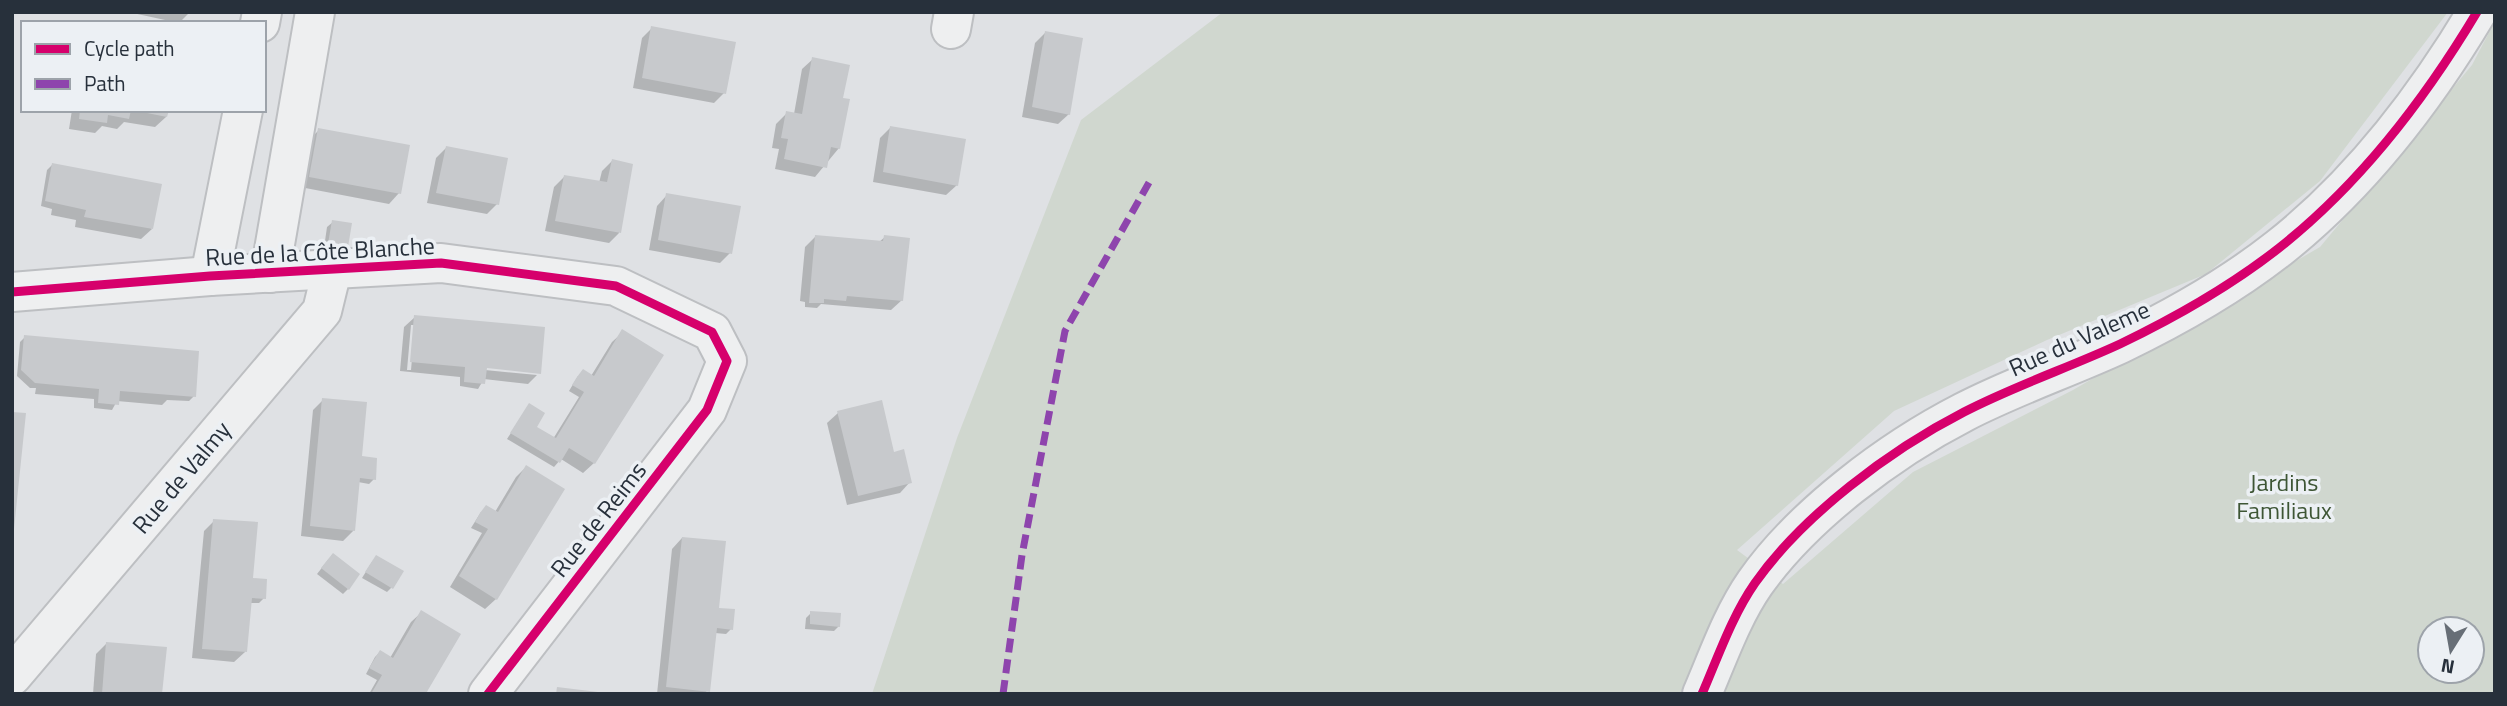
<svg xmlns="http://www.w3.org/2000/svg" width="2507" height="706" font-family="'Titillium Web',sans-serif">
  <rect width="100%" height="100%" fill="#dfe1e4"/>
  <!-- green -->
  <path fill="#d0d7cf" fill-rule="evenodd" d="M1223,12H2448L2320,181L2206,274L2047,340L1894,411L1737,550L1783,584L1913,472L2073,390L2320,247L2472,65L2495,21V694H872L957,438L1081,120ZM2430,629H2472V671H2430Z"/>
  <!-- shadow -->
  <g fill="#0003" fill-rule="evenodd">
    <polygon points="128,12 190,12 179,23"/>
    <polygon points="652,28 724,93 714,103 633,88 642,38"/>
    <polygon points="1045,33 1069,114 1058,124 1022,117 1035,43"/>
    <polygon points="813,59 840,103 839,148 815,177 775,169 779,149 772,148 776,124 787,113 794,114 802,69"/>
    <polygon points="72,110 167,110 166,117 155,127 124,122 117,129 102,126 95,133 69,129"/>
    <polygon points="890,128 957,185 946,195 873,182 880,138"/>
    <polygon points="319,130 399,193 389,204 300,187 308,141"/>
    <polygon points="446,148 497,204 487,214 427,203 436,158"/>
    <polygon points="612,161 619,233 609,243 545,231 554,187 564,177 599,183 602,171"/>
    <polygon points="52,165 152,229 141,239 75,227 76,220 51,215 52,209 41,206 47,170"/>
    <polygon points="667,195 730,253 720,263 649,250 657,206"/>
    <polygon points="333,222 346,246 341,251 324,248 327,227"/>
    <polygon points="815,237 879,242 885,237 902,300 891,310 821,304 817,308 805,307 805,302 800,301 805,247"/>
    <path d="M415,317L485,367V370L537,375L528,384L484,379L478,389L460,386V377L400,371L404,327ZM411,325H415L411,370H407Z"/>
    <polygon points="623,332 594,463 583,473 561,459 554,467 507,439 529,405 535,428 553,439 579,397 569,391 578,376 591,376 612,342"/>
    <polygon points="25,337 194,396 189,401 167,400 162,405 117,401 112,410 94,408 94,399 35,394 36,388 30,388 17,376 20,342"/>
    <polygon points="323,400 374,479 369,484 358,482 354,530 343,541 301,536 313,410"/>
    <polygon points="838,413 910,482 900,493 847,505 827,423"/>
    <polygon points="526,467 496,599 485,609 450,587 482,533 471,528 481,512 495,512 516,477"/>
    <polygon points="214,521 264,598 259,603 249,603 245,652 234,662 192,658 204,531"/>
    <polygon points="682,538 717,613 731,629 726,634 715,633 706,694 657,694 672,549"/>
    <polygon points="328,560 348,589 343,594 317,574"/>
    <polygon points="372,562 392,587 387,592 362,578"/>
    <polygon points="422,612 423,694 369,694 377,680 366,674 375,657 380,652 390,658 411,622"/>
    <polygon points="811,613 839,626 834,631 805,629 806,618"/>
    <polygon points="106,644 161,694 93,694 96,654"/>
  </g>
  <!-- building -->
  <g fill="#c7c9cc">
    <polygon points="651,26 736,42 726,94 642,78"/>
    <polygon points="1045,31 1083,38 1070,115 1032,107"/>
    <polygon points="812,57 850,65 843,98 850,99 840,149 831,147 827,168 784,159 788,139 781,138 786,111 802,114"/>
    <polygon points="80,110 131,110 129,119 108,115 107,123 79,119"/>
    <polygon points="132,110 169,110 167,117"/>
    <polygon points="890,126 966,139 958,186 883,172"/>
    <polygon points="318,128 410,145 401,194 309,177"/>
    <polygon points="446,146 508,158 499,205 436,193"/>
    <polygon points="612,159 633,164 621,233 555,221 564,175 607,182"/>
    <polygon points="52,163 162,184 153,229 84,217 86,210 45,201"/>
    <polygon points="666,193 741,206 732,254 658,240"/>
    <polygon points="332,220 352,223 348,247 328,244"/>
    <polygon points="815,235 883,241 884,235 910,238 903,301 847,296 846,301 824,299 824,303 809,303"/>
    <polygon points="414,315 545,327 541,374 487,368 485,384 464,382 465,367 410,362"/>
    <polygon points="622,329 664,355 595,464 569,448 560,463 510,433 529,403 545,413 537,427 556,438 584,392 572,385 577,377 583,369 594,376"/>
    <polygon points="24,335 199,351 196,397 120,391 119,405 98,403 99,389 35,383 21,370"/>
    <polygon points="322,398 367,402 362,456 377,458 376,480 360,478 355,531 310,526"/>
    <polygon points="882,400 894,452 904,449 912,483 858,496 837,411"/>
    <polygon points="12,412 26,413 14,529 12,529"/>
    <polygon points="526,465 565,489 497,600 459,576 488,529 475,522 480,513 486,505 498,512"/>
    <polygon points="213,519 258,522 253,578 267,579 266,599 252,598 247,652 202,649"/>
    <polygon points="682,537 726,541 719,608 735,609 733,630 717,628 710,692 666,687"/>
    <polygon points="333,553 360,574 349,590 321,568"/>
    <polygon points="376,555 404,571 393,589 365,572"/>
    <polygon points="421,610 461,634 428,690 426,694 371,694 382,675 369,668 380,650 393,658"/>
    <polygon points="810,611 841,613 840,627 810,624"/>
    <polygon points="106,642 167,647 162,694 102,694"/>
    <polygon points="557,687 598,692 598,694 556,694"/>
  </g>
  <g fill="none" stroke-linecap="round" stroke-linejoin="round">
    <defs>
      <g id="minor">
        <polyline points="260,23 262,12"/>
        <polyline points="951,29 954,12"/>
        <polyline points="270,273 315,12"/>
        <polyline points="210,276 243,110"/>
        <polyline points="12,292 210,276 441,263 616,286 712,332 727,361 707,410 488,694"/>
        <polyline points="12,676 322,311 332,270"/>
        <path d="M1702,694C1718,657 1732,616 1755,583C1803,515 1890,450 1964,412C2014,386 2068,368 2120,344C2174,318 2232,285 2279,248C2360,184 2425,99 2477,12"/>
      </g>
    </defs>
    <!-- minor casing -->
    <use href="#minor" stroke="#bdbfc2" stroke-width="42"/>
    <!-- minor -->
    <use href="#minor" stroke="#eeeff0" stroke-width="38"/>
    <!-- quiet -->
    <polyline stroke="#8e44ad" stroke-width="7" stroke-dasharray="14 7" stroke-linecap="butt" points="1003,694 1022,555 1065,331 1151,179"/>
    <defs>
      <g id="cycleway">
        <polyline points="12,292 210,276 441,263 616,286 712,332 727,361 707,410 488,694"/>
        <path d="M1702,694C1718,657 1732,616 1755,583C1803,515 1890,450 1964,412C2014,386 2068,368 2120,344C2174,318 2232,285 2279,248C2360,184 2425,99 2477,12"/>
      </g>
    </defs>
    <!-- cycleway casing -->
    <use href="#cycleway" stroke="#ecf0f4" stroke-width="13"/>
    <!-- cycleway -->
    <use href="#cycleway" stroke="#d6006c" stroke-width="9"/>
  </g>
  <g text-anchor="middle" dominant-baseline="central" stroke-width="7" stroke-linejoin="round" paint-order="stroke">
    <!-- street labels -->
    <g font-size="24" fill="#27303b" stroke="#ecf0f4">
      <text transform="translate(320 251) rotate(-3)">Rue de la Côte Blanche</text>
      <text transform="translate(2079 338) rotate(-24)">Rue du Valeme</text>
      <text transform="translate(181 477) rotate(-50)">Rue de Valmy</text>
      <text transform="translate(598 519) rotate(-52)">Rue de Reims</text>
    </g>
    <!-- park labels -->
    <g font-size="24" fill="#3e5635" stroke="#ecf0f4">
      <text x="2284" y="482">Jardins<tspan x="2284" dy="28">Familiaux</tspan></text>
    </g>
  </g>
  <!-- border -->
  <rect width="2507" height="706" fill="none" stroke="#27303b" stroke-width="28"/>
  <!-- legend -->
  <rect x="21" y="21" width="245" height="91" fill="#ecf0f4" stroke="#9da3aa" stroke-width="2"/>
  <rect x="35" y="44" width="35" height="10" fill="#d6006c" stroke="#9da3aa" stroke-width="2"/>
  <text x="84" y="56" font-size="21" fill="#27303b">Cycle path</text>
  <rect x="35" y="79" width="35" height="10" fill="#8e44ad" stroke="#9da3aa" stroke-width="2"/>
  <text x="84" y="91" font-size="21" fill="#27303b">Path</text>
  <!-- north arrow -->
  <g transform="translate(2451 650) rotate(191)"><circle r="33" fill="#ecf0f4" stroke="#9da3aa" stroke-width="2"/>
  <path d="M0-5L12 26L0 18L-12 26Z" fill="#676e76"/>
  <text y="-10" font-size="19" font-weight="bold" text-anchor="middle" fill="#27303b">N</text>
  </g>
</svg>
